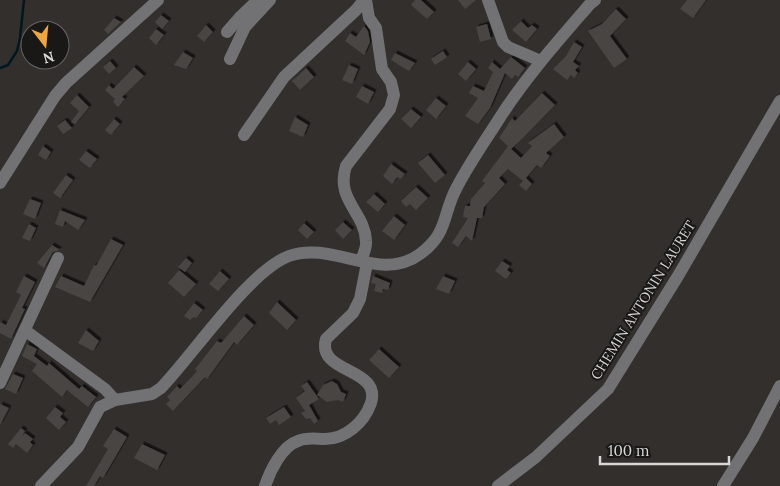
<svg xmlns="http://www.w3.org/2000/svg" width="780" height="486" font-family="Lora,serif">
  <defs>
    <filter id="shadow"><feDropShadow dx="2.5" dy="-2.5" stdDeviation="0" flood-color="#0009"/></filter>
  </defs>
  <rect width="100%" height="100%" fill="#322f2d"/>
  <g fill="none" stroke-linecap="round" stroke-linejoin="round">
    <!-- stream -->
    <polyline stroke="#02181d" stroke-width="2.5" points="0,68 8,65 17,51 20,38 24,0"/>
  </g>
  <!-- building -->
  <g fill="#484543" filter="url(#shadow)">
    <polygon points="415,0 421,0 434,12 427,19 411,5"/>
    <polygon points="458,0 476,0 465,9"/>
    <polygon points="687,0 706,0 693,18 680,9"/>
    <polygon points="616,9 626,19 610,36 627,59 614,68 588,31 602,24"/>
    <polygon points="161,15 169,21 162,29 155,22"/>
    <polygon points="114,18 121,22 108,34 104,30"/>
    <polygon points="521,21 528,28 532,25 537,29 526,42 512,30"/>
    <polygon points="487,24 491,39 480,42 476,27"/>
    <polygon points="206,25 213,32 204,42 197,36"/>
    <polygon points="364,26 368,31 370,42 364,55 345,41 350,33 356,37"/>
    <polygon points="156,29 164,35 156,45 149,38"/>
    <polygon points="574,42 582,47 573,62 579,66 575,70 578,73 574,78 571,75 567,80 553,69 566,56"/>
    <polygon points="443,51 447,57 435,65 431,59"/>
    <polygon points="183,52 193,58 186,69 174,65"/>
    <polygon points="395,53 415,63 409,71 391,60"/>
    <polygon points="511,57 525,68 518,77 515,75 512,79 505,73 490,108 478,124 465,116 478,98 469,93 473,86 484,91 493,72 488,68 492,62 500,69"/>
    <polygon points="110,61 116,68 109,74 103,67"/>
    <polygon points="468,62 476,69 466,81 458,74"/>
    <polygon points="349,65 358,69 352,84 342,80"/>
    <polygon points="134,67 144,76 122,97 125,99 118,107 113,102 115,99 105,90 109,85 113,89"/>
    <polygon points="306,68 314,77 300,90 292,81"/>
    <polygon points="362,86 374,92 368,104 356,97"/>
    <polygon points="542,93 555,105 523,138 511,149 509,147 521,158 532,146 528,143 554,124 564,137 546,153 550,156 541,168 537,165 526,178 532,184 526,191 519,185 523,181 508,169 499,178 505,184 484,207 482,218 477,218 472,241 466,236 458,247 452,243 468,218 463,217 465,206 470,206 471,199 485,183 482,181 508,146 499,138 512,118 515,121"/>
    <polygon points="77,95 89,107 75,124 71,122 79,111 70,103"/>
    <polygon points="436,98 446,106 436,119 426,110"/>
    <polygon points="411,109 421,117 411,128 401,119"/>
    <polygon points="295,117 308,125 303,137 289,131"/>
    <polygon points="114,119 120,124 111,135 105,130"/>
    <polygon points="65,120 72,128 63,134 57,126"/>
    <polygon points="43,146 51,152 46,160 38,155"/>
    <polygon points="86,151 97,159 90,168 79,160"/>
    <polygon points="428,155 445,175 435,183 418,163"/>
    <polygon points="391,164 405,174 401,179 397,177 392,184 383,176"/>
    <polygon points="66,175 73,180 60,198 53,193"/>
    <polygon points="416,187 428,198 416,210 410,204 406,207 401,201"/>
    <polygon points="374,194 385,204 378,212 366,202"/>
    <polygon points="30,199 41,203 35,219 23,214"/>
    <polygon points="60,210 85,220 78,230 65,221 63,227 55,224"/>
    <polygon points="394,216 405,225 394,240 382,231"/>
    <polygon points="343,222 352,230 343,239 335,230"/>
    <polygon points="304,223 314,232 307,239 298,230"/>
    <polygon points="29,224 36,228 30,241 22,238"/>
    <polygon points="111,239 123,245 90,302 55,287 61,276 84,286 94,265 96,266"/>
    <polygon points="52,245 60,250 53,252 44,268 37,263"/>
    <polygon points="186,258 192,263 185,272 178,267"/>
    <polygon points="502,261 510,266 507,270 511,273 506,279 495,271"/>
    <polygon points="179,270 196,284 184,297 168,283"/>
    <polygon points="220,271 229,279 218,291 209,284"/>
    <polygon points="24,276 35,282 22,308 25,309 11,339 0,333 0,322 6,325 21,295 16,292"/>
    <polygon points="373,276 390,283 388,290 383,289 382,293 374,291 376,284 371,283"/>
    <polygon points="443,276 455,281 449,294 436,289"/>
    <polygon points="277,302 296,320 287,330 269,313"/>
    <polygon points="194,303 203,310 196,318 194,317 190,320 184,316"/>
    <polygon points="244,316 254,325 237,345 234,342 207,379 205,377 173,411 166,404 170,400 167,397 177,386 180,389 197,371 195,369 217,341 221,343"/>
    <polygon points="86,330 99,341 93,351 78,343"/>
    <polygon points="27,344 37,349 34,356 47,366 49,363 79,389 82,386 96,397 88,407 67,390 62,397 32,371 37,364 22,356"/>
    <polygon points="379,349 399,367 389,378 369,360"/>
    <polygon points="13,374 23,378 16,394 5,389"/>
    <polygon points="332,381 337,384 341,392 346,394 343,402 338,400 327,402 317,395 323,385"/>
    <polygon points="307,382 319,399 309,405 318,421 314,424 310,418 306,419 301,413 305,411 296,398 305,391 301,386"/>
    <polygon points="0,404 9,408 0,425"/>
    <polygon points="55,407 63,413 60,417 66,422 59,430 46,418"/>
    <polygon points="284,407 291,417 279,425 276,420 270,424 266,418"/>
    <polygon points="21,428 25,431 22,436 25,433 33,439 30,442 33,445 27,453 16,444 13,448 8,444"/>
    <polygon points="114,429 127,437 103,478 100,476 94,486 86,486 108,449 103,446"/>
    <polygon points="142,444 165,455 157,470 134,458"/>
  </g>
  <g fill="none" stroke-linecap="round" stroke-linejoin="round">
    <!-- minor -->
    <g stroke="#727274" stroke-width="12">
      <polyline points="488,0 503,42 508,47 541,61"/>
      <polyline points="227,32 241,16 258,0"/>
      <polyline points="230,59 245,27 270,0"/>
      <polyline points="244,135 284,77 356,10 364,0"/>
      <polyline points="0,183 55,96 66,83 158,0"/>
      <path d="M361,261C363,255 367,247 366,241C365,212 335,200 346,166L390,109L394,95L391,82L382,69L376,28L369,18L366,0"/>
      <polyline points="26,331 105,389 115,400"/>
      <polyline points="0,383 58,258"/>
      <path d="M41,486L78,447L100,407L115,400L152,394L161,388C193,355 249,271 289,256C333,240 380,284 420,254C449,233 442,214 457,187C469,164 485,141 499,119C525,78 558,41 590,4L595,0"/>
      <path d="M265,486C270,471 282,446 298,441C307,437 316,439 325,439C345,439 364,423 371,403C382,367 316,374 326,339L353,313L360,299L367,263"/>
      <polyline points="498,486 536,457 608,389 678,276 780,101"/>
      <polyline points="723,486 753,438 780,386"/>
    </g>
  </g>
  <g text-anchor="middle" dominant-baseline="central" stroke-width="4" stroke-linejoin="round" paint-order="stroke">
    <!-- street labels -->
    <g font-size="14" fill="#d9d7d6" stroke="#191817">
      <text transform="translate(643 300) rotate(-58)">CHEMIN ANTONIN LAURET</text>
    </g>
  </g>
  <!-- north arrow -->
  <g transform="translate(45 45) rotate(164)"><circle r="24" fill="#191817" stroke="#666463"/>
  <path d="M0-4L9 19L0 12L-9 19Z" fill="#f0a63f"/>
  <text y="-8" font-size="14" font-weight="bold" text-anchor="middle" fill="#d9d7d6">N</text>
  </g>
  <!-- scale -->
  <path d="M600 456v8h129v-8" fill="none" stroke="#d9d7d6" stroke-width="2.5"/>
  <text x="608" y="456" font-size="15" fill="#d9d7d6" stroke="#191817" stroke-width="4" paint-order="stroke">100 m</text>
</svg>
